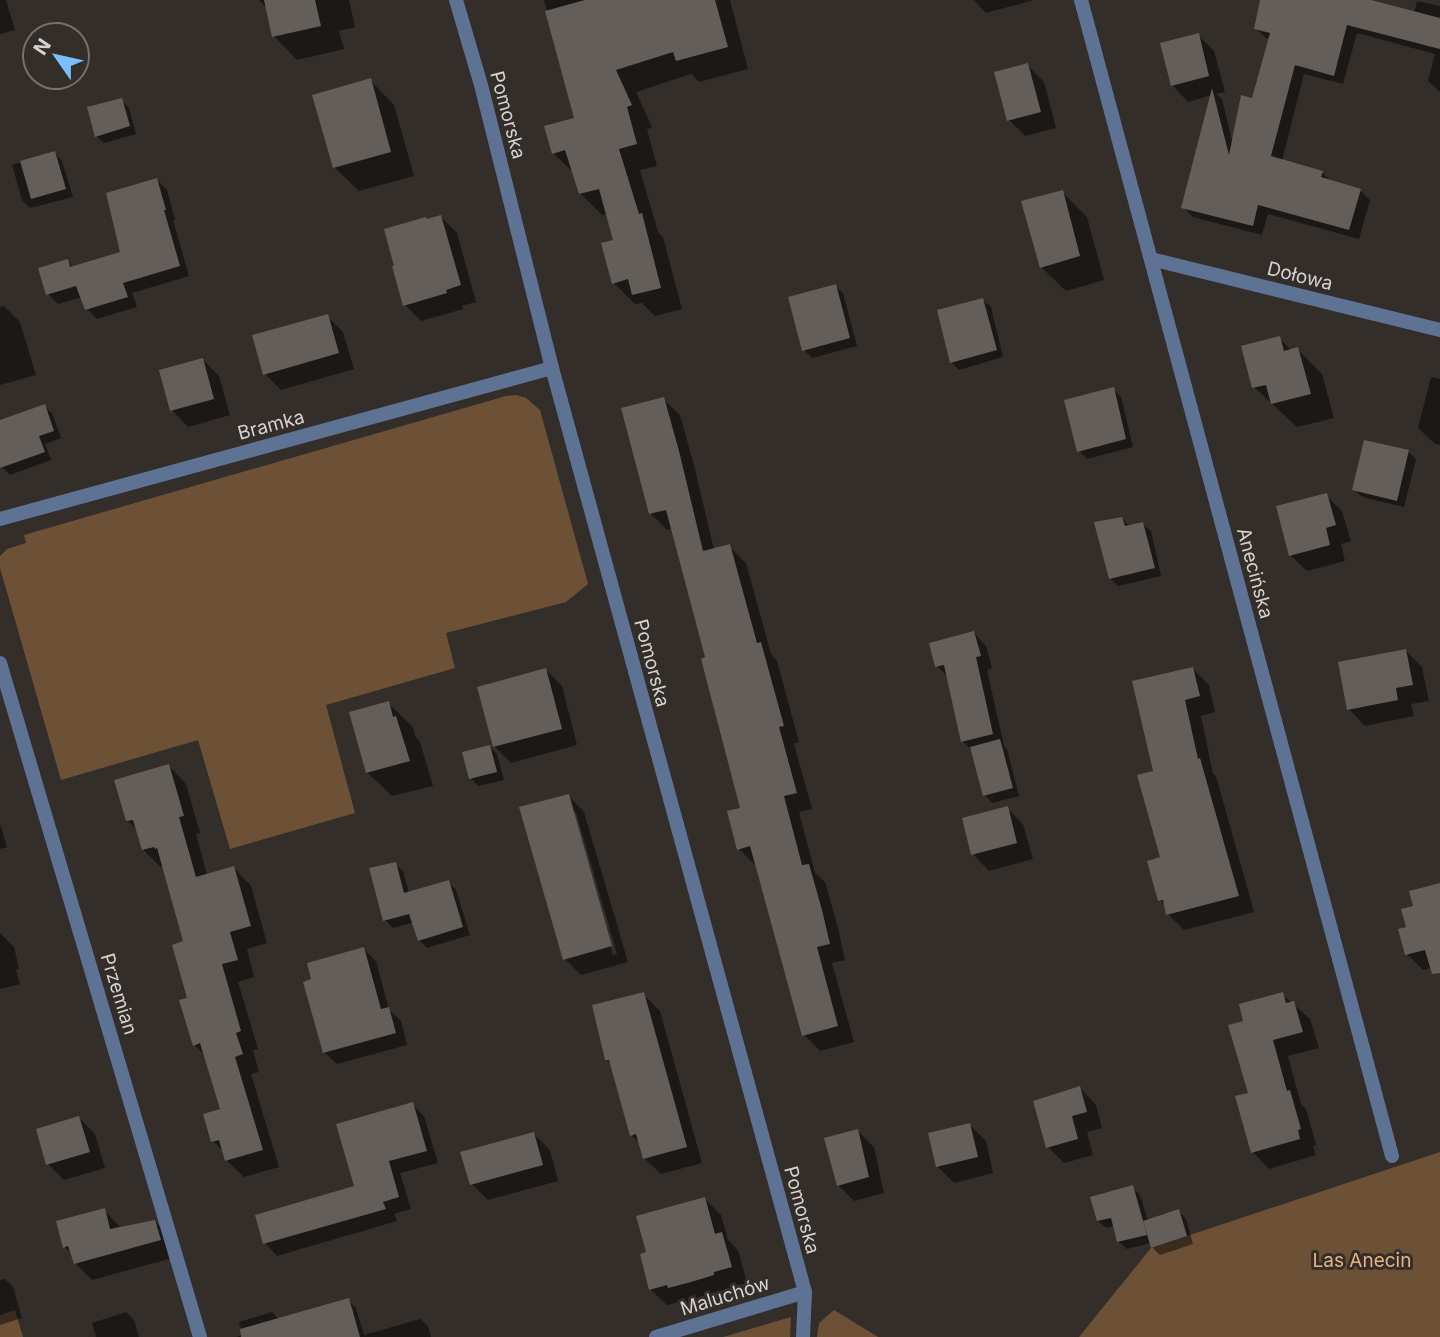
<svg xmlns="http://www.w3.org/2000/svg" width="1440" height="1337" font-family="Inter,sans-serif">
  <rect width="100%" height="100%" fill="#332e2a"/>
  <!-- green -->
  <g fill="#6d5137">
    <polygon points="516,395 526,398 540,410 588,584 566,602 446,633 455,668 326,705 355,813 230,849 198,740 61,780 0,568 0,556 7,549 26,543 24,535 506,396"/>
    <polygon points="1440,1152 1440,1337 1079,1337 1151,1248"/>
    <polygon points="15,1310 23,1337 0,1337 0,1315"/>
    <polygon points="834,1310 878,1337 817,1337 819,1323"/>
    <polygon points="791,1317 790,1337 723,1337"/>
  </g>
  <!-- shadow -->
  <g fill="#0007" fill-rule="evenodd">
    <polygon points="0,0 6,0 15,30 0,34"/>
    <polygon points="259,0 349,0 355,27 339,31 344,49 297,60 274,36 268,9"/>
    <polygon points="544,0 730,0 748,69 699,82 691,74 636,92 652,127 647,129 657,166 640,170 658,232 663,237 682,309 655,316 642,303 635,304 614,283 615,241 608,214 602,215 580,193 575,174 553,153 576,119"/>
    <polygon points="974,0 1034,0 986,13"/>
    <polygon points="1275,0 1366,0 1414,13 1417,1 1440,6 1440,92 1428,81 1435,54 1357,33 1343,84 1304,74 1282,161 1322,172 1331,182 1360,190 1370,200 1359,239 1268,214 1262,235 1193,217 1183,207 1212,95 1188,102 1172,85 1198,35 1214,51 1225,92 1216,94 1222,99 1233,145 1253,100 1270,39 1266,38 1256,29"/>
    <polygon points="1027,65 1044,82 1056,128 1025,136 1009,120"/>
    <polygon points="370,80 394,105 414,176 359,191 334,167"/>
    <polygon points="121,100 129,108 136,134 104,143 96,136"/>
    <polygon points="55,153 62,161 73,197 30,208 22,200 12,165"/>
    <polygon points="157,180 167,190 175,220 173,220 189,276 132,293 137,307 97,319 87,309 82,297 58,304 48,294 67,261 74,268 123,253"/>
    <polygon points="1062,192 1087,217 1104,280 1066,291 1041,267"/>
    <polygon points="441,217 457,233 476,302 462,306 463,309 421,321 405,305 428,221"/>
    <polygon points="835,286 843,293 857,346 812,358 804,350"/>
    <polygon points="983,300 991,307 1003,357 959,370 951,362"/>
    <polygon points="4,306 20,322 36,375 0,385 0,307"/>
    <polygon points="327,316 343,332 354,369 281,390 265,374"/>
    <polygon points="1279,338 1292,351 1297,349 1322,374 1334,418 1297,427 1254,387"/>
    <polygon points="203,360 219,376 230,415 188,427 172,410"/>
    <polygon points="1431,377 1440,379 1440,445 1435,444 1418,428"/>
    <polygon points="1113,389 1121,397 1133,447 1087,459 1079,451"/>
    <polygon points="663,399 680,415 695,469 714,550 729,546 746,563 771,654 777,661 799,742 794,744 812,809 799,812 815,873 825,882 838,928 845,960 832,963 854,1042 820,1051 804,1035 755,865 739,849 743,809 707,659 673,528 667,530 650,513"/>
    <polygon points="44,406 52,413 61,438 45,444 51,460 10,475 2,467 0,462 0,422"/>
    <polygon points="1408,451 1416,459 1404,507 1362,497 1354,489"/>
    <polygon points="1326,495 1342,511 1351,541 1341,544 1345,561 1307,571 1290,555"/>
    <polygon points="1122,518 1130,527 1143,524 1151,531 1161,576 1118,586 1110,578"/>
    <polygon points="974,633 986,646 992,668 987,670 1004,746 1007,749 1019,796 992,803 985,795 974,752 962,741 948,677 937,666"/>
    <polygon points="1406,651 1422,667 1429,701 1411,704 1414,716 1365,726 1349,709"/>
    <polygon points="1192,668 1209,685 1215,712 1201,716 1213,774 1216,776 1254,912 1184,930 1168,914 1166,907 1160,900 1162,859 1155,772"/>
    <polygon points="546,670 562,686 577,745 511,763 495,747 479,688"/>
    <polygon points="388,703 413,727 416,738 420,742 433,786 392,796 367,772"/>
    <polygon points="489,746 497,754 504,780 478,786 471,778"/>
    <polygon points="169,766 186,784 200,833 196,834 207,875 234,868 251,886 267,943 247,949 254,977 238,982 258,1049 253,1050 259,1072 251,1074 279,1167 244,1177 226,1160 224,1152 213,1141 223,1110 206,1056 194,1045 189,999 185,942 164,866 161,867 143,850 138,831 127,820"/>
    <path d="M568,795L584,812L628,962L581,975L565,959ZM572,812H576L617,954L613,955Z"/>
    <polygon points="1007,808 1023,824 1033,859 989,871 973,854"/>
    <polygon points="0,823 7,847 0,849"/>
    <polygon points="395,864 403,871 409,893 448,882 456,890 470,935 427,948 419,940 414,922 393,928 385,920"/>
    <polygon points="1440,885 1440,966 1423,970 1407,954 1408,928 1415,907"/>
    <polygon points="0,933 14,947 19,969 16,970 20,984 0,989"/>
    <polygon points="364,949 376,961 389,1010 401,1021 407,1045 337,1064 324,1052"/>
    <polygon points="643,994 660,1011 702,1163 661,1174 644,1158 641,1144 631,1135 612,1064 607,1060"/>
    <polygon points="1282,994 1310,1019 1319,1048 1288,1056 1301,1104 1306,1109 1316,1145 1313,1146 1316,1155 1269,1169 1253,1152 1246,1022"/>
    <polygon points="1080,1088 1096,1105 1102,1128 1087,1132 1093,1155 1064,1163 1048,1147"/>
    <polygon points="412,1104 424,1116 438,1163 400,1173 411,1209 394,1214 397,1221 277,1256 265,1243 356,1188"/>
    <polygon points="79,1118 95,1134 105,1168 64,1180 48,1164"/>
    <polygon points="969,1124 986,1141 993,1173 954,1183 938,1167"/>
    <polygon points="858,1131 874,1147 884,1193 854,1201 838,1185"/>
    <polygon points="534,1134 550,1150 558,1181 488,1200 472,1184"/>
    <polygon points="1132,1187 1140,1195 1148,1221 1179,1211 1186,1219 1193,1244 1160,1255 1152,1247 1151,1243 1127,1249 1119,1242 1115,1226 1106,1228 1098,1221"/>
    <polygon points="705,1199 721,1215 728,1240 738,1250 747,1283 730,1288 730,1291 685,1303 684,1301 667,1305 650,1289"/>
    <polygon points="104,1210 121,1228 155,1222 171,1238 176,1257 92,1280 75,1263 73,1255 65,1247"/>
    <polygon points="5,1279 13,1287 22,1318 0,1325 0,1280"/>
    <polygon points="348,1300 356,1308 364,1335 420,1319 428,1326 431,1337 237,1337 242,1334 239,1322 272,1312 279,1320"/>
    <polygon points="126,1312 134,1320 139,1337 96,1337 92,1323"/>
  </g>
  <!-- building -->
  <g fill="#635e5a">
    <polygon points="264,0 315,0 321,26 272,37"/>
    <polygon points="585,0 715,0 728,47 676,61 673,52 616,70 632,105 627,107 637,144 619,149 639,214 642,213 661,288 632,295 628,279 612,284 601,243 613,240 599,189 579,194 565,150 552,154 544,126 574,118 545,11"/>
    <polygon points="1260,0 1371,0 1440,18 1440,49 1347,25 1334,76 1295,65 1271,156 1323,171 1321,177 1361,189 1349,230 1258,205 1253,226 1181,208 1212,88 1229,155 1241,95 1252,98 1270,33 1254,29"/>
    <polygon points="1199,33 1209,76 1171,86 1160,43"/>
    <polygon points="1028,63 1041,112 1007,121 994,72"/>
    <polygon points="371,78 391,152 333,168 312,95"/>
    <polygon points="122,98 130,126 95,137 87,107"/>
    <polygon points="55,151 66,189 31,199 20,161"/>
    <polygon points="157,178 166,210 164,210 180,266 123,283 128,297 85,310 76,286 46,295 38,268 68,259 70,267 120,252 106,193"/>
    <polygon points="1063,190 1080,256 1040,268 1021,201"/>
    <polygon points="441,215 461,285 446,290 447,293 403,306 392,266 394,266 384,229 426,217 427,219"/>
    <polygon points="836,284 850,338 802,351 788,297"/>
    <polygon points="983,298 997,350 950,363 937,310"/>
    <polygon points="328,314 339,353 263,375 252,335"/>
    <polygon points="1280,336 1284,351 1298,347 1311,394 1271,404 1266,385 1252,388 1241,346"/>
    <polygon points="203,358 214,399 170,411 159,370"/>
    <polygon points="1114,387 1126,439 1077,452 1064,400"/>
    <polygon points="664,397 679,451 703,551 730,544 757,643 761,642 784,726 779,727 797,793 784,796 802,865 809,864 822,910 830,944 817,947 838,1026 802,1036 750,846 737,850 727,811 740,808 701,659 705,657 666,510 649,514 621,408"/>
    <polygon points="45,404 54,431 39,436 45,452 0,468 0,420"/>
    <polygon points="1364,440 1409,450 1397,501 1352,490"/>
    <polygon points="1327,493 1336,525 1326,528 1330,545 1289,556 1276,506"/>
    <polygon points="1122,517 1125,526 1143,522 1155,568 1109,579 1094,522"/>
    <polygon points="974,631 981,656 976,657 993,734 961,742 944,665 935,667 929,643"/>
    <polygon points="1406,649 1413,685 1396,688 1398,700 1347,710 1338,662"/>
    <polygon points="1193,667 1200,696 1185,700 1198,759 1200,758 1239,896 1166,915 1163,900 1158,901 1147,861 1160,857 1137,775 1153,771 1132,681"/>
    <polygon points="546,668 562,729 493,747 477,687"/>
    <polygon points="389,701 393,717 396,716 410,761 366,773 349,712"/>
    <polygon points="1000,739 1013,788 983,796 970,747"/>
    <polygon points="490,745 497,772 469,779 462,752"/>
    <polygon points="169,764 184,816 179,817 196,877 234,866 251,926 230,932 238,960 222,964 241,1031 236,1033 243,1054 235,1057 263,1150 225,1161 219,1140 211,1142 203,1114 220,1109 200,1043 193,1046 179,1000 187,998 172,945 183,941 157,848 155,849 154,847 142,850 133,820 126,821 114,780"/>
    <polygon points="569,794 612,946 563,960 519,807"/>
    <polygon points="1008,806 1017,843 971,855 962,818"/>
    <polygon points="396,862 404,893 449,880 463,927 418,941 409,914 383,921 369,868"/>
    <polygon points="1440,883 1440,973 1432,974 1425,950 1405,955 1398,929 1406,927 1401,909 1413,906 1409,891"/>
    <polygon points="364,947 381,1009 389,1007 396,1033 323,1053 303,982 311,979 307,963"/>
    <polygon points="644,992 687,1147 643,1159 636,1134 630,1136 609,1060 605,1060 592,1005"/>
    <polygon points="1283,992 1286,1003 1294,1001 1303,1032 1273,1040 1287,1091 1290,1090 1301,1129 1298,1130 1300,1139 1251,1153 1235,1096 1248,1093 1228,1025 1243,1021 1239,1004"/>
    <polygon points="1080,1086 1087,1112 1072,1116 1078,1139 1046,1148 1033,1101"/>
    <polygon points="413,1102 427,1151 389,1161 399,1197 383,1202 386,1209 263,1244 255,1215 354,1186 336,1124"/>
    <polygon points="79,1116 90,1152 46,1165 36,1129"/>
    <polygon points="970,1123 978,1157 936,1167 928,1133"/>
    <polygon points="858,1129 869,1177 837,1186 824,1138"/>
    <polygon points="534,1132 543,1165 470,1185 460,1152"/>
    <polygon points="1133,1185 1147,1235 1117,1242 1111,1218 1097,1221 1090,1197"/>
    <polygon points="705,1197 715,1234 722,1232 732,1267 714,1272 714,1275 691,1282 668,1288 667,1285 649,1290 640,1254 646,1252 636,1216"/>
    <polygon points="105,1208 110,1229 155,1220 161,1240 74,1264 68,1246 63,1248 56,1221"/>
    <polygon points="1179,1209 1187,1236 1151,1248 1143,1221"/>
    <polygon points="349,1298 360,1337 241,1337 240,1329"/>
  </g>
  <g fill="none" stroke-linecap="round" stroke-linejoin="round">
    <!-- street -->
    <g stroke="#5e7393" stroke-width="14">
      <polyline points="456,0 481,85 552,368 805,1292 803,1337"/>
      <polyline points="1081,0 1392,1156"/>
      <polyline points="1151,259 1440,330"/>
      <polyline points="0,519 552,368"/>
      <polyline points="0,663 200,1337"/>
      <polyline points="656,1337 805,1292"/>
    </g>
  </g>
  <g text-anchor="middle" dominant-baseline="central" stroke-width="6" stroke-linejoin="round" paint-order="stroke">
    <!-- street labels -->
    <g font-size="19" fill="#d5d2d0" stroke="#332e2a">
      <text transform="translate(508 115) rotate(75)">Pomorska</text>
      <text transform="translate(1300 276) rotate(14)">Dołowa</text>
      <text transform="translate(271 425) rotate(-15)">Bramka</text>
      <text transform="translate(1255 573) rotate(75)">Anecińska</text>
      <text transform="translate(652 663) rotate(75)">Pomorska</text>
      <text transform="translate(119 994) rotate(73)">Przemian</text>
      <text transform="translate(802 1210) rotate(75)">Pomorska</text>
      <text transform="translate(725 1296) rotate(-17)">Maluchów</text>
    </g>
    <!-- park labels -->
    <g font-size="19" fill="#e9b27f" stroke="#332e2a">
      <text x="1362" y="1260">Las Anecin</text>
    </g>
  </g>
  <!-- north arrow -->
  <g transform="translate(56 56) rotate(304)"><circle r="33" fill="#332e2a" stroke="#74706c" stroke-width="2"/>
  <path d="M0-5L12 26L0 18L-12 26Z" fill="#7cbef9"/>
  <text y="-10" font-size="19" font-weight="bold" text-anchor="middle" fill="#d5d2d0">N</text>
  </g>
</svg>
